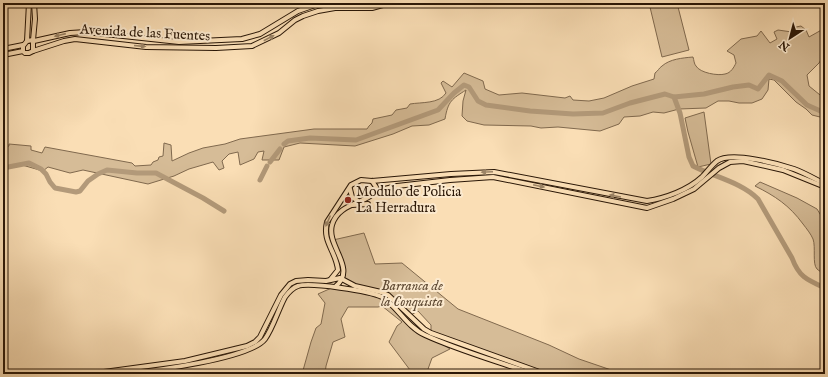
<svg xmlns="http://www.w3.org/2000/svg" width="828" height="377" font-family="'IM FELL English',serif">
  <rect width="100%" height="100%" fill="#fadeb5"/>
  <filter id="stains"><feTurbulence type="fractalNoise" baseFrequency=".005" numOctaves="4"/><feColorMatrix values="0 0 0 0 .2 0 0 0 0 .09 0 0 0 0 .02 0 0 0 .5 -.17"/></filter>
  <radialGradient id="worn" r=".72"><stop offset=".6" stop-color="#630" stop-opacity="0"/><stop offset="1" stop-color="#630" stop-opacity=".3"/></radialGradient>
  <!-- green -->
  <g fill="#d6bc97" stroke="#80694e">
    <polygon points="649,3 677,3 689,50 662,57"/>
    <path d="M801,26L806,30L809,37L825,28V54L819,63L807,75L809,86L825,99V120L820,117L812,115L806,109L796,102L774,80L769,79L768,90L762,99L752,103H739L729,101H718L706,108L679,109L664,113L653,112L640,116L624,117L619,124L600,131L558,127L541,128L531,126L484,125L467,121L462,116L463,101L466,90C452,99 448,101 445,119L429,125L412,126L393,134L355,146L300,143L284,147L279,160H262L264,151L258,152L254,159L240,165L238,152L229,154L222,161L224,168L219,170L213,162L189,169L174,176L148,184L83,170L70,173L48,167L43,171L22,165L3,168V147L9,146V144L31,146V150L42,153L45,147L132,163L135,166L151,165L153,162L158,160L159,157L163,156L164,143L171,145L172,161L189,153L203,148L225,144L240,139L314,129H367L369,126L372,123L373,119L392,115L396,110L407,108L410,104C422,102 439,104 446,93L441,83L443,81L452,87L464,73L483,81L485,89L499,95L522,93L565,98L570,96L573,100L589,101L604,98L632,86L654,79L655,73C658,71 659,68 662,66C670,59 682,58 693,57C694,60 694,64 696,66C700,73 718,76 725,74C731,73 734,67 736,63L734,55L727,51L741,39L757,36L761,31L770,43L777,39L774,32L778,30L792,32L796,34V27Z"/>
    <polygon points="704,112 711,164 698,167 688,132 685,118"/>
    <path d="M760,182L797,198L817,209L825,222V274C823,273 819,271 817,269C812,264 816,247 813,239C811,234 806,228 803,224C789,205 775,196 755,186Z"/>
    <polygon points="364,233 375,264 402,263 458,309 549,345 579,359 623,374 545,374 431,333 431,325 418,311 409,316 388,296 355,286 342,279 342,263 333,240"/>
    <polygon points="336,286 382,297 422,334 438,341 450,349 432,358 428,369 436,374 413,374 389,342 397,326 402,322 382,306 378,307 348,307 341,319 345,337 333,342 326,366 325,374 302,374 311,342 316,328 321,324 325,303 318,294"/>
  </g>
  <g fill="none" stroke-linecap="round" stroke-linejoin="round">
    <!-- river -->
    <g stroke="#b39a7a" stroke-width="5">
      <path d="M674,97L680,113L689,157L693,166C714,177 741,182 758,199L792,258C799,277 807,280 825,288"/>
      <polyline points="284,144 288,141 310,138 356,140 438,110 454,93 464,85 469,87 478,101 486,105 530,111 573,114 603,113 630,103 665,94 674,97 704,94 733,87 749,85 758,89 769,75 782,81 807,105 825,113"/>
      <polyline points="270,162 280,149"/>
      <polyline points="3,168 29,163 41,169 46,174 50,182 55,188 76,192 80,191 88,181 98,174 107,170 137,173 156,173 203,198 224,211"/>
      <polyline points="260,180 267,166"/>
    </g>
    <defs>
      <g id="major">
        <polygon points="33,40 33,51 29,53 25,53 23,51 23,46 27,41"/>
        <polyline points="33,40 35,19 34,3"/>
        <polyline points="27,41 29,3"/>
        <polyline points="34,41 70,33 86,32 179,42 242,39 260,34 298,11 321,3"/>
        <polyline points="3,49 23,45"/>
        <polyline points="33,51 64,41 75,39 146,47 216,48 252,46 279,33 295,20 303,16 318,11 335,8 372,8 390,3"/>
        <polyline points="3,55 23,51"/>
        <polyline points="350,189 352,197 358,201"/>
        <polyline points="376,191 397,186 450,180 493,177 647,208 673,199 694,189 719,168 730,162 743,161 783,170 825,187"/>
        <polyline points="352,205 368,204"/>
        <path d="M330,280L338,270C336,251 322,242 327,222L351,185L361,180L372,181L451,174L494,172L647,201C666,198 688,190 702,177C707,172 711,166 717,161C731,151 779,164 794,169C805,173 815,179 825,184"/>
        <path d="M336,286C357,268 326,246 332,225C339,200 374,204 376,187L372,181"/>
        <polyline points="89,374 185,361 247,346 255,342 260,337 281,295 290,284 296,281 308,280 326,281 340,278 355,286 381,292 388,295 424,329 431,333 545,374"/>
        <path d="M124,374C151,371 250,359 265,339C273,328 278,310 285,297C288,293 292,288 298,286C310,282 370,291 382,297C397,306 408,328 425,335C460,351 497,361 533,374"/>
      </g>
    </defs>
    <!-- major casing -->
    <use href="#major" stroke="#291606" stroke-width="6"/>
    <!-- major -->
    <use href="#major" stroke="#fadeb5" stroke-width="4"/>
  </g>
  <!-- one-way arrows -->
  <defs><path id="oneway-solid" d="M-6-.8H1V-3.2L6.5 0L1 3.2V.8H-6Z"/></defs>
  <g fill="#9c8466">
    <use href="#oneway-solid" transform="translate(60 35) rotate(167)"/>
    <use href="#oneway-solid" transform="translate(269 38) rotate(-28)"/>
    <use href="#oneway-solid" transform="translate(140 46) rotate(5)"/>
    <use href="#oneway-solid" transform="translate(487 172) rotate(177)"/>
    <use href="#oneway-solid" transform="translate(539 186) rotate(12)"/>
    <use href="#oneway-solid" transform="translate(615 196) rotate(-170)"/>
    <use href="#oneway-solid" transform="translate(328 221) rotate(113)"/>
  </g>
  <!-- markers -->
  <circle fill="#8f2418" stroke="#fceacf" stroke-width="1.5" cx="348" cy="200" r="4"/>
  <g text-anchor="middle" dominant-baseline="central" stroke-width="4" stroke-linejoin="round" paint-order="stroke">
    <!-- street labels -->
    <g font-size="14" fill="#291606" stroke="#fceacf">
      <text transform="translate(145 33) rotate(3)">Avenida de las Fuentes</text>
    </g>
    <!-- poi labels -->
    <g font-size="14" fill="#291606" stroke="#fceacf" text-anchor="start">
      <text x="356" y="192">Modulo de Policia<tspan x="356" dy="16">La Herradura</tspan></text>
    </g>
    <!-- park labels -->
    <g font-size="14" font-style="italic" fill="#5d4832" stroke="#fceacf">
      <text x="412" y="286">Barranca de<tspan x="412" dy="16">la Conquista</tspan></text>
    </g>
  </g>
  <!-- margin -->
  <rect width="828" height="377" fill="none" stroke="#fadeb5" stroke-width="16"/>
  <rect x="4" y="4" width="820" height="369" fill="none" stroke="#291606" stroke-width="2"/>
  <rect x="8" y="8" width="812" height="361" fill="none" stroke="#291606"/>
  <!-- north arrow -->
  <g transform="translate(790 38) rotate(216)" stroke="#fceacf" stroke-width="3" paint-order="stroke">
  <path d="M0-3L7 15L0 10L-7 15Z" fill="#291606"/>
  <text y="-6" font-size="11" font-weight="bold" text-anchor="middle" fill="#291606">N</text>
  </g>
  <rect width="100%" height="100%" filter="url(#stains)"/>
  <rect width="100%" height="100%" fill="url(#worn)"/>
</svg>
